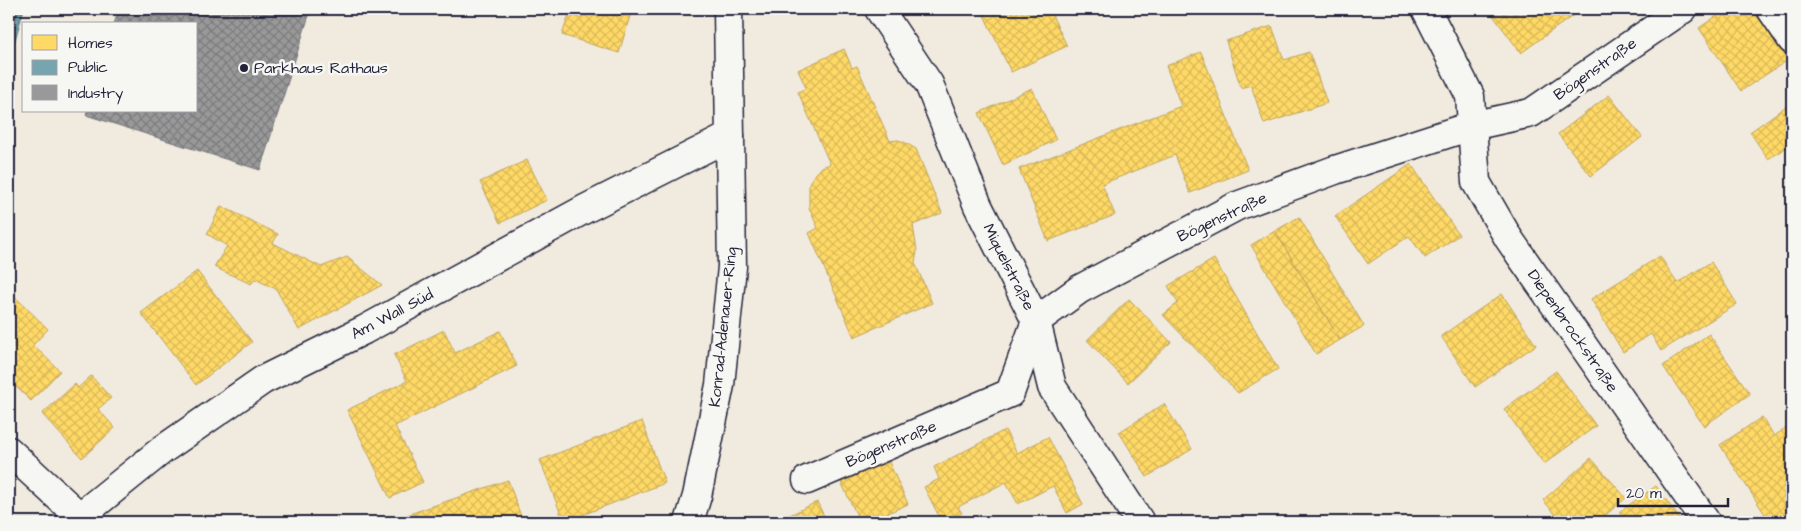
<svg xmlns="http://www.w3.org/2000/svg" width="1801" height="531" font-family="'Architects Daughter',sans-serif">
  <defs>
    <pattern id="homes-cross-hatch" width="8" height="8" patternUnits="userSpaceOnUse" patternTransform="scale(1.25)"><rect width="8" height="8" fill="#ffd966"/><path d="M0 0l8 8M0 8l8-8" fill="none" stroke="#daba59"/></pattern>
    <pattern id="public-cross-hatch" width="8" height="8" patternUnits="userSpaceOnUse" patternTransform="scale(1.25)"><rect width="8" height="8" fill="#76a5af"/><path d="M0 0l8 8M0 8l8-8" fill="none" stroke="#608690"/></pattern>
    <pattern id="industry-cross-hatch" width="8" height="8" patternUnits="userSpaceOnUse" patternTransform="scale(1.25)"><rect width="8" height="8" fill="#999"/><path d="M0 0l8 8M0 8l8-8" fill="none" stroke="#7c7c7e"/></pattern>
  </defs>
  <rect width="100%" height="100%" fill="#f1eade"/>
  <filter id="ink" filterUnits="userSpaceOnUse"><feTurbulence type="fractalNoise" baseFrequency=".02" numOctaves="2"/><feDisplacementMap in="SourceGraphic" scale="10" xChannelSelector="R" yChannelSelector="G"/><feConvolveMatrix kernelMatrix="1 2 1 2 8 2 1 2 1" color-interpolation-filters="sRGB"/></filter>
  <g filter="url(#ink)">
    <!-- homes -->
    <g fill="url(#homes-cross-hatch)" stroke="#bda259">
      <polygon points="571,9 632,9 619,53 562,35"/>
      <polygon points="981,9 1049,9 1067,46 1011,72"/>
      <polygon points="1488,9 1582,9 1521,53"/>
      <polygon points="1727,9 1753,9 1788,60 1741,91 1699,28"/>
      <polygon points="1272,26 1284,60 1309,52 1327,103 1264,124 1251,85 1241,88 1226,41"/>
      <polygon points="844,49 852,68 857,66 890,141 898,140 904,142 916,149 942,213 913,225 917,251 915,263 932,303 854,337 809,233 818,228 809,208 809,183 816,172 822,167 830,164 798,92 806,88 798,70"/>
      <polygon points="1201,52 1248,170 1190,193 1175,155 1102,184 1115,215 1048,241 1019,169 1181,106 1166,66"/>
      <polygon points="1032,88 1056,140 1003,165 979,113"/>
      <polygon points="1609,95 1642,137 1591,176 1558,134"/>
      <polygon points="1792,102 1792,155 1787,147 1768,159 1750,132"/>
      <polygon points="527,160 547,200 500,223 480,182"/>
      <polygon points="1411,164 1459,235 1425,258 1409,236 1368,264 1335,216"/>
      <polygon points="221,206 278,234 273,243 321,267 347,257 382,285 299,330 276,289 255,279 251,284 214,267 227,246 207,234"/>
      <polygon points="1299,217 1364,326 1340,340 1275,231"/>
      <polygon points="1275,231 1340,340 1316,354 1251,245"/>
      <polygon points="1660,256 1677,283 1711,262 1737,304 1661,351 1651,334 1623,352 1591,299"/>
      <polygon points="1214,259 1278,369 1238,393 1163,315 1178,303 1168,286"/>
      <polygon points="197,271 252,342 196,385 141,313"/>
      <polygon points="9,291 48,329 33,345 60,371 31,401 9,380"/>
      <polygon points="1502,294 1536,345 1475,387 1441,336"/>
      <polygon points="1129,299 1171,342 1128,383 1087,340"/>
      <polygon points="444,330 455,353 500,331 517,366 395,426 423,482 390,498 347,410 407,381 394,355"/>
      <polygon points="1709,334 1750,394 1704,426 1663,366"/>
      <polygon points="1556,371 1596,426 1544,464 1504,409"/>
      <polygon points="91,376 111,398 98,409 115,428 82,458 42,414 75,384 78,388"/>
      <polygon points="1164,404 1192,449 1147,477 1119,432"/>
      <polygon points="1762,417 1774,436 1792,424 1792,510 1773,522 1770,522 1720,445"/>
      <polygon points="642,421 665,483 564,522 540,460"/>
      <polygon points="1005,430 1017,453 1048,437 1083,504 1067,513 1053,486 1018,504 1006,482 958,507 962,513 942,522 924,487 939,479 934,467"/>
      <polygon points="1591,458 1626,498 1597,522 1562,522 1543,500"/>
      <polygon points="888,460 908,504 868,522 860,522 841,482"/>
      <polygon points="508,480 523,522 399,522 398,518"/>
      <polygon points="1656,486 1682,522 1627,522 1619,512"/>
      <polygon points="817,502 827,522 775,522"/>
    </g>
    <!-- public -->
    <polygon fill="url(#public-cross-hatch)" stroke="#5d7e8c" points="9,9 24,9 12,50 9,49"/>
    <!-- industry -->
    <polygon fill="url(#industry-cross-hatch)" stroke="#75757d" points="119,9 311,9 260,170 86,115 87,111 196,111 196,24 114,24"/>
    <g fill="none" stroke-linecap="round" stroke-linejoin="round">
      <defs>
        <g id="minor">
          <polyline points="879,9 929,84 978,206 1036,321 1052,387 1140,522"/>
          <polyline points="1426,9 1470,96 1476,182 1509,239 1706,522"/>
          <polyline points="1771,9 1792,40"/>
          <polyline points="9,451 79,516"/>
          <polyline points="807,480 1010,393 1036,321 1080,289 1237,206 1335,170 1471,126 1531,113 1683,9"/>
          <polyline points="73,522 162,450 263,380 364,330 585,209 730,136"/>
        </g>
        <polyline id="major" points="689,522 697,496 720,385 732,267 728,9"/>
      </defs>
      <!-- minor casing -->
      <use href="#minor" stroke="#22223b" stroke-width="31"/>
      <!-- major casing -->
      <use href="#major" stroke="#22223b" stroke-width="31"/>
      <!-- minor -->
      <use href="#minor" stroke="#f6f6f2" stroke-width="28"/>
      <!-- major -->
      <use href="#major" stroke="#f6f6f2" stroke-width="28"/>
    </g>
  </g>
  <!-- markers -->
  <circle fill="#22223b" stroke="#f6f6f2" stroke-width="2" cx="244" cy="68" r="5"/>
  <g text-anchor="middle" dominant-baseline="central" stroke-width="5" stroke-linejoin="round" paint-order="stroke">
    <!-- poi labels -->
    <g font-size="16" fill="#22223b" stroke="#f6f6f2" text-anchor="start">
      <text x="254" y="68">Parkhaus Rathaus</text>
    </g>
    <!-- street labels -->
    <g font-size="16" fill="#22223b" stroke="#f6f6f2">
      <text transform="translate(1595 69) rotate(-35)">Bögenstraße</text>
      <text transform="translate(1222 217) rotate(-25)">Bögenstraße</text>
      <text transform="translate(1009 267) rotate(63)">Miquelstraße</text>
      <text transform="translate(392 314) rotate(-28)">Am Wall Süd</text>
      <text transform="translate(723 327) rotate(-84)">Konrad-Adenauer-Ring</text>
      <text transform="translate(1573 331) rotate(55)">Diepenbrockstraße</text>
      <text transform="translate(891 444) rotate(-23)">Bögenstraße</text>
    </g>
  </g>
  <!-- margin -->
  <rect width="1801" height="531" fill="none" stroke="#f6f6f2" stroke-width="30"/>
  <rect x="15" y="15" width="1771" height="501" fill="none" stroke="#22223b" stroke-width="2" filter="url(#ink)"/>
  <!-- legend -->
  <rect x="22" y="22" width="175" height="90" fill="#f6f6f2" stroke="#a1a1a9"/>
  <rect x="32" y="35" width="25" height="15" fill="#ffd966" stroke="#a1a1a9"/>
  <text x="68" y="48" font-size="15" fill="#22223b">Homes</text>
  <rect x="32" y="60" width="25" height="15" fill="#76a5af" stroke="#a1a1a9"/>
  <text x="68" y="72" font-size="15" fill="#22223b">Public</text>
  <rect x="32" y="85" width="25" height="15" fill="#999999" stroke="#a1a1a9"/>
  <text x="68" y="98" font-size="15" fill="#22223b">Industry</text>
  <!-- scale -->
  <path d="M1618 498v8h110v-8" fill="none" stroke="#22223b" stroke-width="2.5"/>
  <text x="1626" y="498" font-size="15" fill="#22223b" stroke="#f6f6f2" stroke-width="4" paint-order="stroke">20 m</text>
</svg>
